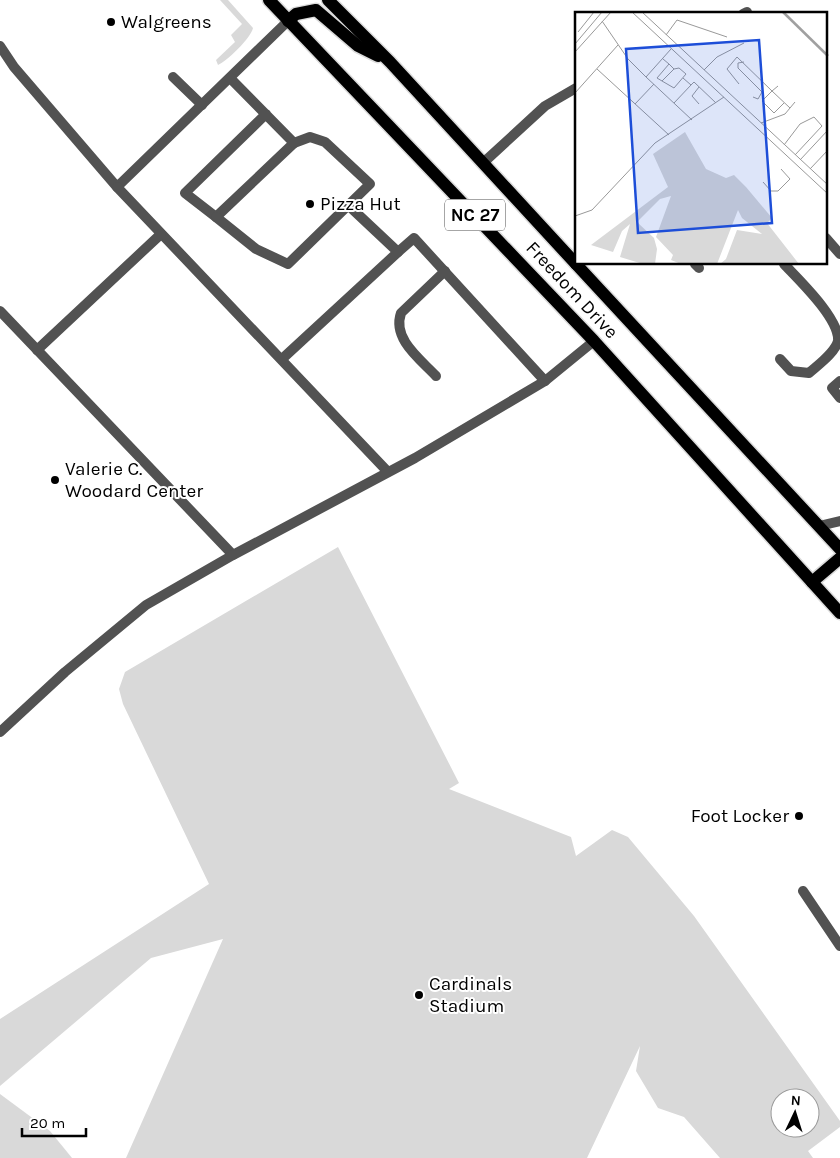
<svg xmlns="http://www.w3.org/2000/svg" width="840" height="1158" font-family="Karla,sans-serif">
  <rect width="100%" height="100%" fill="#fff"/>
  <!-- green -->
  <g fill="#d9d9d9" fill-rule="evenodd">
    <path d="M220,0H228L253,28C251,38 227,61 218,65L216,60L235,42L231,35L242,24Z"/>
    <path d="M338,547L459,783L449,789L571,837L576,856L612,830L628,837L694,916L840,1121V1127L808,1151L813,1158H720L684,1117L658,1108L636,1071L640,1046L587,1158H126L223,939L151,958L0,1086V1019L209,884L123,704L119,689L125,672ZM780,1098H810V1128H780Z"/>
    <polygon points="0,1094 50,1131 72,1158 0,1158"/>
  </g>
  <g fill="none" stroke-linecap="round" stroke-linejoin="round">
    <defs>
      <g id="primary">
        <polyline points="269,0 594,341 840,613"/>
        <polyline points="328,0 390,62 576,264"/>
        <polyline points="288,21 296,14 316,10 358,46 378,56"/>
        <polyline points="576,264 840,549"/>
        <polyline points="812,582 840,558"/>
      </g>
    </defs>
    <!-- primary casing -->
    <use href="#primary" stroke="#dbdbdb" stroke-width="15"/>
    <!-- service -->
    <g stroke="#525252" stroke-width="10">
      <polyline points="743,14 747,12"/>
      <polyline points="0,46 14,67 117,187 288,21"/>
      <polyline points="173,77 202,105"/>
      <polyline points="230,78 294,143 216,217 185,193 266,114"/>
      <polyline points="483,163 545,106 576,88"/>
      <polyline points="117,187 388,472"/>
      <polyline points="216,217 256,249 288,264 370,184 325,142 310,137 294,143"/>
      <polyline points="826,238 840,254"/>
      <polyline points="398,252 414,238 545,381"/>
      <polyline points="695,264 699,268"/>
      <polyline points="0,311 233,555"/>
      <polyline points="37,350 161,234"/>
      <polyline points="282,359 398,252 348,205"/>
      <path d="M780,359L791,371L809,373C818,365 835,353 838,341C840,319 799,280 784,264"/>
      <path d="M436,376C420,359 392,339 401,313L445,271"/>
      <polyline points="840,381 832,388 840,398"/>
      <polyline points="819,526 840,521"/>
      <polyline points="0,732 65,672 146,605 233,555 415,458 545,381 594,341"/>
      <polyline points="803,891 840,946"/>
    </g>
    <!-- primary -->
    <use href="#primary" stroke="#000" stroke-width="12"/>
  </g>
  <!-- markers -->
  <g fill="#000" stroke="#fff" stroke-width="2">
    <circle cx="111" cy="22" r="5"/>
    <circle cx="310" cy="204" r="5"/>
    <circle cx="55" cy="480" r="5"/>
    <circle cx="799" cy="816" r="5"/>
    <circle cx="419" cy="995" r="5"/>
  </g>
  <g text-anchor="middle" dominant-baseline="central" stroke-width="4" stroke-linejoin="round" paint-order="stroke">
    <!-- shield labels -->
    <rect fill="#fff" stroke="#4c4c4c" stroke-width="1" x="445" y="199.5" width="60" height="31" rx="4"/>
    <g font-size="18" font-weight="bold" fill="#000">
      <text x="475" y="215">NC 27</text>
    </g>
    <!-- poi labels -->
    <g font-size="19" fill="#000" stroke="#fff" text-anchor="start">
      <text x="121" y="22">Walgreens</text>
      <text x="320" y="204">Pizza Hut</text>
      <text x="65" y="469">Valerie C.<tspan x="65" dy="22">Woodard Center</tspan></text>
      <text x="789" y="816" text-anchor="end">Foot Locker</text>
      <text x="429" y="984">Cardinals<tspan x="429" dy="22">Stadium</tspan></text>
    </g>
    <!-- street labels -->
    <g font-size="19" fill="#000" stroke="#fff">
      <text transform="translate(572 290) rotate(47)">Freedom Drive</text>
    </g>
  </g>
  <!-- overview -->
  <g transform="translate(575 12)">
    <rect width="252" height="252" fill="#fff"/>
    <path d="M110,120L131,157L151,166L159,163L171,175L197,206L192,211L224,252H145L151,247L162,218L187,222L167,206L163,198L142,252H106L96,248L98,243L81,225L96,184L85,187L62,210L79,226L82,237L80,252H68L45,245L55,212L47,219L38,240L16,233L93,175L78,142Z" fill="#d9d9d9"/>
    <path fill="none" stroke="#a0a0a0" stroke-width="2.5" d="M208,0L253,44"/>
    <path fill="none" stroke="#999" stroke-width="1" d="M57,0L253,182M67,0L253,173M27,9L53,47L71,65L96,37M3,20L19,0M91,23L102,8L152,25M0,32L27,0M0,40L36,0M88,47L94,52L99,57L87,69L82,66L94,52M169,50L163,51V56L187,80L183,87L178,85M22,57L94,123M129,58L142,45L169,31M71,65L117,108M87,69L99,76L111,62L104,56L99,57M164,72L152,57L162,45L197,79L187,89L199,101L209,91M116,73L119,70L141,91M203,74L197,79L215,96M0,81L43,33M99,91L116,73L108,66M60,92L79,72M124,92L117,84L124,75M186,111L210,102L220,90M209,133L225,112L239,105L247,114L220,143M225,148L253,118M235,157L253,138M188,170L196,179H203L215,167L206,157M0,204L17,198L80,131L149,85"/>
    <path fill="#1d4ed8" fill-opacity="0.15" stroke="#1d4ed8" stroke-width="2.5" d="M184,28L197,211L63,221L51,37Z"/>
    <rect width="252" height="252" fill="none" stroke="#000" stroke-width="2.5"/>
  </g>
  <!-- north arrow -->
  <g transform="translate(795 1113) rotate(4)"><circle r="24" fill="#ffffff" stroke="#999999"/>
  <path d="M0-4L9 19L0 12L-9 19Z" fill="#000000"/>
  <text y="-8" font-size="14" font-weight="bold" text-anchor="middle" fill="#000000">N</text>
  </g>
  <!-- scale -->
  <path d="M22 1128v8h64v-8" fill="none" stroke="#000000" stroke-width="2.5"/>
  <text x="30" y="1128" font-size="15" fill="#000000" stroke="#ffffff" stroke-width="4" paint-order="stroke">20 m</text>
</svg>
